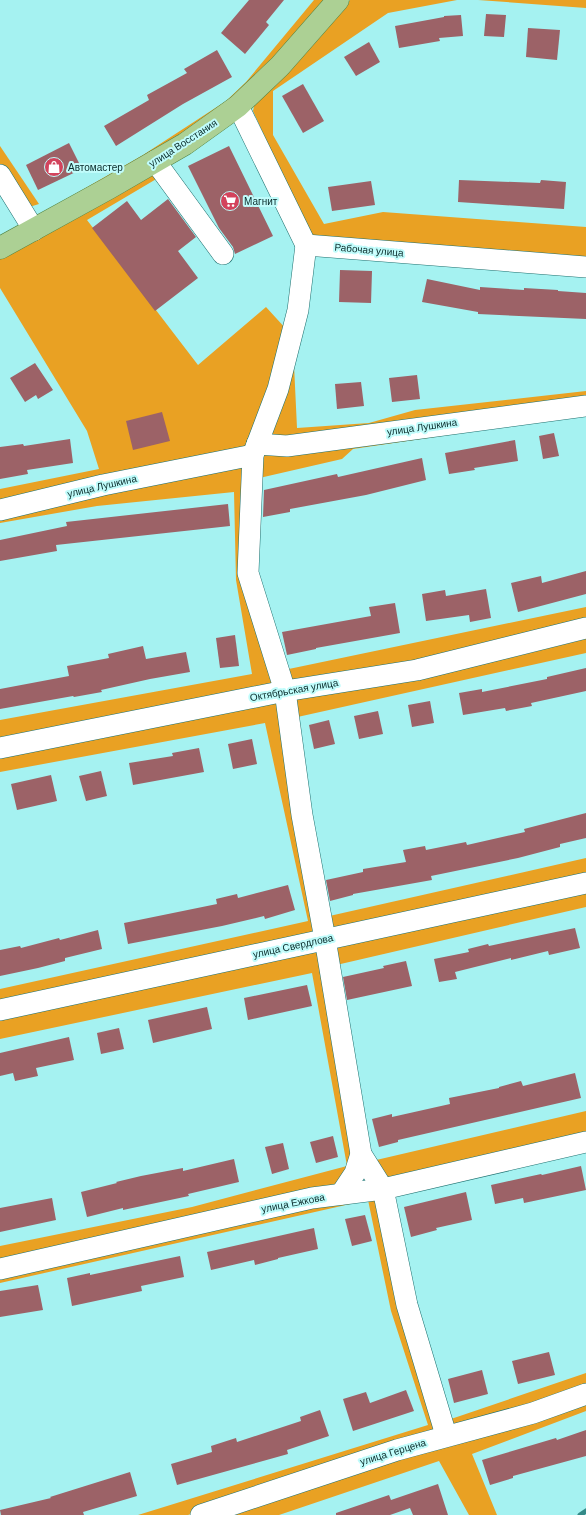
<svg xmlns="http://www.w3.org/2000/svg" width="586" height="1515" font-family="'DM Sans',sans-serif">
  <rect width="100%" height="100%" fill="#a5f2f1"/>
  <!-- green -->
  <g fill="#e9a123">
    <polygon points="314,0 325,0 270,64 227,104 145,157 35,217 143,155 226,101 246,82"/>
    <polygon points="350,0 457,0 388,13 273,91 273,135 324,224 383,212 586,227 586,261 311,238 253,111 255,101 287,71"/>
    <polygon points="478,0 586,0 586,8"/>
    <polygon points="0,146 39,204 26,208 0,166"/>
    <polygon points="154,172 158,178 87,220 198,365 266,307 287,330 248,451 0,503 0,489 99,469 87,431 0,288 0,258"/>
    <polygon points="311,256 294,365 297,428 369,423 415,410 586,391 586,401 295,438 270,437"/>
    <polygon points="586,415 353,449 342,459 255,479 267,449"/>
    <polygon points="247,461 244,575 280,687 0,742 0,720 252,674 236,580 234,492 97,506 0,523 0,516"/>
    <polygon points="586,607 586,623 415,666 286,687 284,670"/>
    <polygon points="586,632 586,653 293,718 290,695"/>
    <polygon points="283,696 319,933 0,1005 0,989 308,921 265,723 0,772 0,752"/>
    <polygon points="586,858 586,877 331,932 325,917"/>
    <polygon points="586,886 586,907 332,966 334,940"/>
    <polygon points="322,944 357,1154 337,1190 0,1263 0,1246 192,1207 347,1166 312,973 0,1039 0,1016"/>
    <polygon points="586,1111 586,1138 385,1184 372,1161"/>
    <polygon points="379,1194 436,1432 394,1444 188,1515 138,1515 428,1425 391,1311 368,1200 0,1283 0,1274"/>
    <polygon points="586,1373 586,1388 455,1428 451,1419"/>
    <polygon points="586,1398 586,1411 472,1454 497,1515 469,1515 439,1461 279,1515 222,1515"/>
  </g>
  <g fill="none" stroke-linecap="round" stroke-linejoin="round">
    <!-- stream -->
    <polyline stroke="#348a88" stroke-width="5" points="580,1515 586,1511"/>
  </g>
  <!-- building -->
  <g fill="#9c6267">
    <polygon points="249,0 284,0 266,22 269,25 245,54 221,33"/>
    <polygon points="486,14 506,15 504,37 484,36"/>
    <polygon points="461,15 463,36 439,38 440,41 399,48 395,26 444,17 444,16"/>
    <polygon points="528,28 560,30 557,60 526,57"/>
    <polygon points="369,42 380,62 356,76 344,57"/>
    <polygon points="217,50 232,77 183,104 116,146 104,126 149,100 147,95 187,73 184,69"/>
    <polygon points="303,84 324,121 303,133 282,96"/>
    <polygon points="69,143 82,169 38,190 26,165"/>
    <polygon points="229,146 273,236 235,254 233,247 219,228 188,166"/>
    <polygon points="459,180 540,183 541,180 566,182 564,209 458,202"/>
    <polygon points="371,181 375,205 332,211 328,187"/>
    <polygon points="168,199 196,237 178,251 198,278 155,311 92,228 127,201 141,220"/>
    <polygon points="340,270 372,271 371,303 339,302"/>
    <polygon points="427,279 480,290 480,287 524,290 524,288 558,290 558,291 586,293 586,319 478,314 478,312 422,302"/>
    <polygon points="35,363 53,390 38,399 36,395 25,402 10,378"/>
    <polygon points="417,375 420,399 392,402 389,378"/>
    <polygon points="361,382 364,406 337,409 335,384"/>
    <polygon points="162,412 170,441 133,450 126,421"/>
    <polygon points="554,433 559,456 543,459 539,436"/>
    <polygon points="70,439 73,463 27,470 28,474 0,479 0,447 23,444 24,446"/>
    <polygon points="515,440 518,461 474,468 475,470 449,474 445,453"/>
    <polygon points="422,458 426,480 366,495 290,509 290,512 263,517 264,490 337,474 338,477"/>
    <polygon points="228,504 230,526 56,545 57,551 0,561 0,540 67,526 66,522"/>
    <polygon points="586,571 586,594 518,612 511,583 541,576 542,583"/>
    <polygon points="486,589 491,618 470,622 469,615 426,621 422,594 445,590 446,596"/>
    <polygon points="395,603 400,633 316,648 316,649 287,655 282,632 371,616 369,607"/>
    <polygon points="235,635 239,666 220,668 216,638"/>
    <polygon points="143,646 146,659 186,652 190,672 150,679 101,690 102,692 74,697 73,696 0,709 0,689 69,676 67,666 109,658 108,654"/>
    <polygon points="586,668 586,691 531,703 532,706 506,711 505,708 463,715 459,693 482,689 482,692 547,679 547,677"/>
    <polygon points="430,701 434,723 412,727 408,705"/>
    <polygon points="378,711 383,734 359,739 354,716"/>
    <polygon points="329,720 335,744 314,749 309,725"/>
    <polygon points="252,739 257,764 233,769 228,744"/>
    <polygon points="199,748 204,772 133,785 129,763 173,756 172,753"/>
    <polygon points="101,771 107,796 86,801 79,776"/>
    <polygon points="51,775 57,801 17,810 11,784"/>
    <polygon points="586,813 586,838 560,844 560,847 518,858 431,876 432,880 353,894 353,895 330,901 326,880 363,872 363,869 406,862 403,850 425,846 426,850 466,842 467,845 525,832 524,829"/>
    <polygon points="288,885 295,910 265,919 264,916 222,926 128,944 124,923 217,904 216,899 237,894 238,898"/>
    <polygon points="575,928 580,948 549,955 548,951 511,960 511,958 455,972 457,979 439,982 434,959 469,952 468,949 488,944 489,946"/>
    <polygon points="98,930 102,949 65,958 65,961 38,968 0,976 0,950 20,946 21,948 59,938 60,940"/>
    <polygon points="406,961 412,986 347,1000 343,977 384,968 383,966"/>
    <polygon points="307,985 312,1006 248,1020 244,998"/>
    <polygon points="207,1007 212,1029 153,1043 148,1020"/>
    <polygon points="119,1028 124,1049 101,1054 97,1033"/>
    <polygon points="69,1037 74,1060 36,1068 38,1076 15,1081 13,1073 0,1076 0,1053"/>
    <polygon points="575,1073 581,1098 398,1140 398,1142 379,1147 372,1119 392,1114 392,1117 450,1104 449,1098 499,1088 499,1087 521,1081 523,1086"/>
    <polygon points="333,1136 338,1157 316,1163 310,1142"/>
    <polygon points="283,1143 289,1169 272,1174 265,1147"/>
    <polygon points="234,1159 239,1182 188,1194 189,1196 123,1210 123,1208 87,1217 81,1192 117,1183 116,1182 141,1176 183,1168 183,1171"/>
    <polygon points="581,1166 586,1190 524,1203 523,1198 495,1204 491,1185 541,1174 542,1175"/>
    <polygon points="466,1192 472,1220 436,1228 437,1230 411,1237 404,1207"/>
    <polygon points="52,1198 56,1220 0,1232 0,1208"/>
    <polygon points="365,1215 372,1241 352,1246 345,1219"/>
    <polygon points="314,1228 318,1249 278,1258 278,1259 255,1265 254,1260 211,1270 207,1252"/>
    <polygon points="180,1256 184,1277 141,1286 142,1291 72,1306 67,1278 90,1273 90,1275"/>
    <polygon points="38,1285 43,1310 0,1317 0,1291"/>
    <polygon points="549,1352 555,1375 518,1384 512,1361"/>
    <polygon points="482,1370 488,1394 454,1403 448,1379"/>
    <polygon points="406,1390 414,1411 353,1431 343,1399 366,1392 370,1403"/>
    <polygon points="320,1410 329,1436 287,1450 288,1454 177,1485 171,1464 212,1452 211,1446 236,1438 237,1442 301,1421 300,1417"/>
    <polygon points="586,1430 586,1456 513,1476 513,1478 490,1485 482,1460 556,1438 557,1440"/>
    <polygon points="130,1472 137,1496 83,1512 84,1515 1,1515 0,1510 51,1498 50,1497"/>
    <polygon points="438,1484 448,1515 413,1515 410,1508 390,1515 336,1515 336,1513 389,1495 391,1500"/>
  </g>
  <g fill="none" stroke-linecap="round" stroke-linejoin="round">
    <defs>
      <g id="minor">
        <polyline points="238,106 306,245 586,267"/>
        <polyline points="155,161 223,254"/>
        <polyline points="0,175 34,230"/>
        <polyline points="306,245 298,310 278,389 253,455 248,573 285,691 302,815 325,939 361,1154 383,1189 407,1305 446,1435"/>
        <polyline points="257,444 287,446 586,406"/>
        <polyline points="0,510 103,485 253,455"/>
        <polyline points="0,748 285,691 417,670 586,628"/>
        <polyline points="0,1010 586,883"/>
        <polyline points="341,1194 355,1173 361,1154"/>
        <polyline points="0,1269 312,1198 383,1189 586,1142"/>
        <polyline points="201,1515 397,1450 533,1413 586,1394"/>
      </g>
      <polyline id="major" points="0,248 109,188 185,144 238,106 280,66 338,0"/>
    </defs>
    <!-- minor casing -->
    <use href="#minor" stroke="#1e706f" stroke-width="22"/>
    <!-- major casing -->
    <use href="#major" stroke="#4f8140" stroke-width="23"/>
    <!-- minor -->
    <use href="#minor" stroke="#fff" stroke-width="21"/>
    <!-- major -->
    <use href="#major" stroke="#acd094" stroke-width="22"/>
  </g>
  <!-- icons -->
  <defs>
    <symbol id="shop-disc" viewBox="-11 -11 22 22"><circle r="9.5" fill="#d3435c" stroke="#c0fcfb"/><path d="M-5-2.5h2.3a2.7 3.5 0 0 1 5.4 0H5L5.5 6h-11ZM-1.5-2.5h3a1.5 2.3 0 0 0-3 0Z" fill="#fff"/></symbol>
    <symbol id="supermarket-disc" viewBox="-11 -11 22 22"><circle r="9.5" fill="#d3435c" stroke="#c0fcfb"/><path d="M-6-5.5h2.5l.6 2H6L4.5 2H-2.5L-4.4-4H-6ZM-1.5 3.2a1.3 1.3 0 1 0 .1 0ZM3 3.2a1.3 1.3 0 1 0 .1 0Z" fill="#fff"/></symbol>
  </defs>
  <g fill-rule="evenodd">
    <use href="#shop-disc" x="43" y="156" width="22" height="22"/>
    <use href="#supermarket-disc" x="219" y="190" width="22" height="22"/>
  </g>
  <g text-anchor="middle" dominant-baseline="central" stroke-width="4" stroke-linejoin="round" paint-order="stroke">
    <!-- street labels -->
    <g font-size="10" fill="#092b2a" stroke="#c0fcfb">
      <text transform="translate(183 143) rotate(-33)">улица Восстания</text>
      <text transform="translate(369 250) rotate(5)">Рабочая улица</text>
      <text transform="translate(422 427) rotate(-8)">улица Лушкина</text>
      <text transform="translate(102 486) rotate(-13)">улица Лушкина</text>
      <text transform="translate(294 690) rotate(-10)">Октябрьская улица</text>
      <text transform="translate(293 946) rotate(-12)">улица Свердлова</text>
      <text transform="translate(293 1203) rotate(-11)">улица Ежкова</text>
      <text transform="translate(393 1452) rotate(-17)">улица Герцена</text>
    </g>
    <!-- poi labels -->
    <g font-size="10" fill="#092b2a" stroke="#c0fcfb" text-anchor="start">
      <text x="68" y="167">Автомастер</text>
      <text x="244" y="201">Магнит</text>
    </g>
  </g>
</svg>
